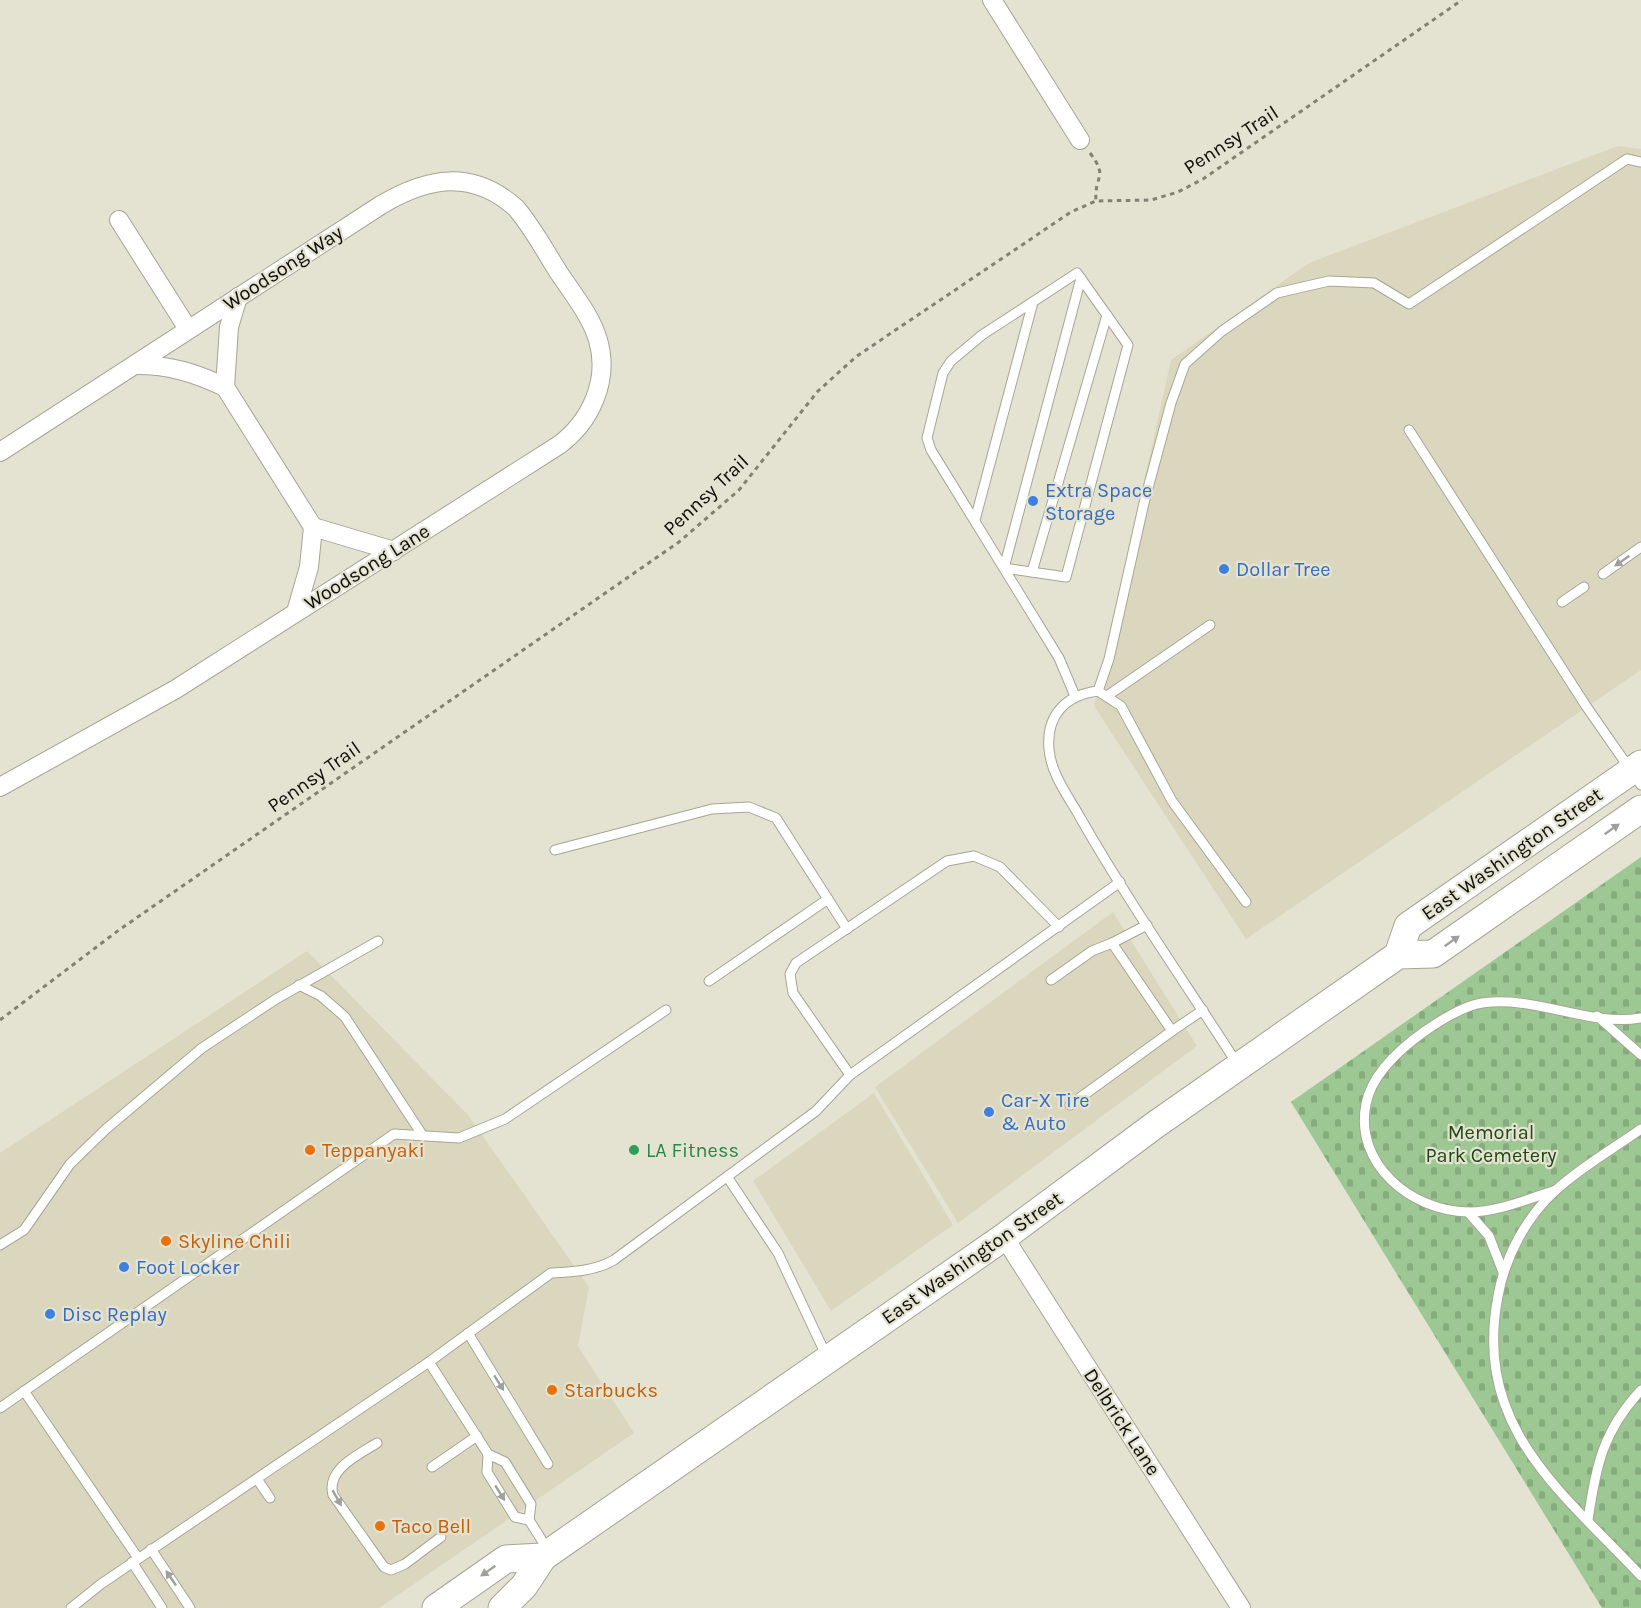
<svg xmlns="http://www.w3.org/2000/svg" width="1641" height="1608" font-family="Karla,sans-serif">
  <defs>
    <pattern id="cemetery-stones" width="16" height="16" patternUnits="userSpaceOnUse" patternTransform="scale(1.5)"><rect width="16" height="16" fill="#9dc893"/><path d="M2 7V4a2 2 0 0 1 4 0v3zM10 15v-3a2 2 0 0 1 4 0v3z" fill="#86ab7d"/></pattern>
  </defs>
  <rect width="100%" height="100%" fill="#e4e2d1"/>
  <!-- built -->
  <g fill="#dbd7bf">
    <polygon points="1618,146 1641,149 1641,670 1246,939 1094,706 1171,360 1309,263"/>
    <polygon points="1113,912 1197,1046 958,1223 875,1087"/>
    <polygon points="307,951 468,1115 589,1287 578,1346 634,1433 379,1608 0,1608 0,1153"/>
    <polygon points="874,1093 953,1225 831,1311 753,1181"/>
  </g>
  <!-- cemetery -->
  <polygon fill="url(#cemetery-stones)" points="1641,857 1641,1608 1602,1608 1291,1102"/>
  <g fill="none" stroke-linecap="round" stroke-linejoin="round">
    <defs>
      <g id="service">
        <polyline points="1409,430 1586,706 1641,785"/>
        <polyline points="975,520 1033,302"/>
        <polyline points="1032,572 1107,315"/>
        <polyline points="1603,574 1641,547"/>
        <polyline points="1562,602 1584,587"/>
        <polyline points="1098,691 1109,659 1144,503 1171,403 1185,364 1222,331 1277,293 1329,281 1374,283 1409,304 1627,159 1641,162"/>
        <polyline points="1075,696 1059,658 931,450 927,438 943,373 951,361 982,335 1077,273 1128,345 1066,577 1004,568 1081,278"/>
        <polyline points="1107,696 1210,625"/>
        <polyline points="555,850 712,809 749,807 776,818 847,929"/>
        <polyline points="1147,925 1112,943 1172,1031 1203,1010"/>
        <polyline points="1051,980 1092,951 1112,943"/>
        <polyline points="709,981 828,899"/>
        <polyline points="299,985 321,996 345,1017 423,1136"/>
        <polyline points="1597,1016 1641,1055"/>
        <path d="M1238,1065C1186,984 1129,903 1081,819C1069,797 1051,775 1049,749C1046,716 1065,695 1098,691L1121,706L1172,801L1246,902"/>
        <polyline points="850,1075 793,993 790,974 796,963 947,861 974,856 1000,867 1059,927"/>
        <polyline points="1070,1105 1172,1031"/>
        <path d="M1641,1129C1613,1149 1581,1167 1556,1190C1526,1217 1505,1257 1498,1296C1473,1427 1560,1490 1641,1576"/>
        <polyline points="728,1178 778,1253 827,1357"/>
        <path d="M1556,1190C1528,1199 1498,1212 1468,1212C1411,1211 1354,1164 1366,1104C1372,1073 1401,1048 1425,1031C1441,1020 1463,1006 1482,1003C1535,995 1589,1027 1641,1018"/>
        <polyline points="1468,1212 1489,1236 1503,1272"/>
        <polyline points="0,1245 24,1230 70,1164 106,1129 202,1048 276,999 378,941"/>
        <polyline points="468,1333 548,1464"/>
        <polyline points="429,1362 488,1454 505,1462 531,1504 529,1520 548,1550"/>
        <polyline points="24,1391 138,1558"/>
        <polyline points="0,1408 394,1134 459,1138 505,1119 666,1010"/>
        <path d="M377,1443C358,1455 326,1469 333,1495L384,1567L391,1570L405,1564L441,1537"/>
        <polyline points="488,1454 487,1472 515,1517 529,1520"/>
        <polyline points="432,1467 477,1436"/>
        <polyline points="257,1479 270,1498"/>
        <path d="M1588,1520C1596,1465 1603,1431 1641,1390"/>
        <polyline points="151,1549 190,1608"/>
        <polyline points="132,1562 162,1608"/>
        <path d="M71,1608L101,1584L429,1362L551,1273C573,1272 595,1271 614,1260L816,1111L850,1075L1120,882"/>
      </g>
      <g id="minor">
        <polyline points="992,0 1080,140"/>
        <polyline points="119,220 188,329"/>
        <path d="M137,365C170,365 195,373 225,387"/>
        <polyline points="225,387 313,527"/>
        <polyline points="225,387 229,327 238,297"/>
        <path d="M0,452L381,205C428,177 472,169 516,208C533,228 545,251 559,273C573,294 591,316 598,340C610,381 590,422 559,445L176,689L0,787"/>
        <polyline points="313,527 394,551"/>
        <polyline points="296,612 309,567 313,527"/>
        <polyline points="1004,1237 1241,1608"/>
      </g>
      <g id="primary">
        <polyline points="1398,955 1408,926 1641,764"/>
        <polyline points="436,1608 506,1559 543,1557"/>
        <polyline points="502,1608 524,1586 543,1557 1004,1237 1155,1125 1398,955 1433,954 1641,809"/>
      </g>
    </defs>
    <!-- service casing -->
    <use href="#service" stroke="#a7a595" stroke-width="11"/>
    <!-- minor casing -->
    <use href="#minor" stroke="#a7a595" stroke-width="20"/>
    <!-- primary casing -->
    <use href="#primary" stroke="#a7a595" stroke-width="29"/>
    <!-- path -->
    <g stroke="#828175" stroke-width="3" stroke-dasharray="4.5 4.5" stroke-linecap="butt">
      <path d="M1090,153C1109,178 1094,175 1096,201"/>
      <polyline points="0,1020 119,930 679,542 739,490 818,391 857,356 1071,212 1096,201 1151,200 1178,192 1203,179 1462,0"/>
    </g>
    <!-- service -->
    <use href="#service" stroke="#fff" stroke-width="9"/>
    <!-- minor -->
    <use href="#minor" stroke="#fff" stroke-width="18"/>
    <!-- primary -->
    <use href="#primary" stroke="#fff" stroke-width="27"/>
  </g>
  <!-- one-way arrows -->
  <defs><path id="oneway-solid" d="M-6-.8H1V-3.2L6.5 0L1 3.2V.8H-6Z" transform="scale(1.5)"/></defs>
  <g fill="#9f9f9d">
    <use href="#oneway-solid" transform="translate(1622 561) rotate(145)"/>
    <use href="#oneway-solid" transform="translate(1612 829) rotate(-35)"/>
    <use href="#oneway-solid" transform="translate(1452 941) rotate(-35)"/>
    <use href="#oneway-solid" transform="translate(499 1383) rotate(58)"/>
    <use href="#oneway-solid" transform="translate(500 1493) rotate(58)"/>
    <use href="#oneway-solid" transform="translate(337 1498) rotate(60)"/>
    <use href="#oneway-solid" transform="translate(488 1571) rotate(145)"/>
    <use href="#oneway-solid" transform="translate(171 1578) rotate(-124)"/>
  </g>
  <!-- markers -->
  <g fill="#3f7fe0" stroke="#e4e2d1" stroke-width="2">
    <circle cx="1033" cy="501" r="6"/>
    <circle cx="1224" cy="569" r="6"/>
    <circle cx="989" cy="1112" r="6"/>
    <circle cx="124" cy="1267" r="6"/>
    <circle cx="50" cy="1314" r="6"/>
  </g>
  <g fill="#e8710a" stroke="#e4e2d1" stroke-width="2">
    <circle cx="310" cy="1150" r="6"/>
    <circle cx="166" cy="1241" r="6"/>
    <circle cx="552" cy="1390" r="6"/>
    <circle cx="380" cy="1526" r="6"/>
  </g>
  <circle fill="#2e9e5b" stroke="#e4e2d1" stroke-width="2" cx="634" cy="1150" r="6"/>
  <g text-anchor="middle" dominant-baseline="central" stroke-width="4.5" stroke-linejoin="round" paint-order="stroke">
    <!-- street labels -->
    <g font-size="20" fill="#0f0f09" stroke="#e4e2d1">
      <text transform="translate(1231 140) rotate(-33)">Pennsy Trail</text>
      <text transform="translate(283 268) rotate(-33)">Woodsong Way</text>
      <text transform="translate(706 495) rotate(-43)">Pennsy Trail</text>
      <text transform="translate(367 567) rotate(-32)">Woodsong Lane</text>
      <text transform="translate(314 777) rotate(-35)">Pennsy Trail</text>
      <text transform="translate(1512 854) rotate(-35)">East Washington Street</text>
      <text transform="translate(972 1258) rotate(-35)">East Washington Street</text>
      <text transform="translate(1122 1422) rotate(57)">Delbrick Lane</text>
    </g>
    <!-- shop labels -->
    <g font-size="20" fill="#366cbe" stroke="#e4e2d1" text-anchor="start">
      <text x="1045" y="490">Extra Space<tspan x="1045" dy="23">Storage</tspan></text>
      <text x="1236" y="569">Dollar Tree</text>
      <text x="1001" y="1100">Car-X Tire<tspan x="1001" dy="23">&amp; Auto</tspan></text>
      <text x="136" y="1267">Foot Locker</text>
      <text x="62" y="1314">Disc Replay</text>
    </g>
    <!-- park labels -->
    <g font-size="20" fill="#1f4815" stroke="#e4e2d1">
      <text x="1491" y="1132">Memorial<tspan x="1491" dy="23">Park Cemetery</tspan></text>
    </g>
    <!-- food labels -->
    <g font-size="20" fill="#c56008" stroke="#e4e2d1" text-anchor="start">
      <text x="322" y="1150">Teppanyaki</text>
      <text x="178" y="1241">Skyline Chili</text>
      <text x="564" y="1390">Starbucks</text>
      <text x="392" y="1526">Taco Bell</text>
    </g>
    <!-- leisure labels -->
    <g font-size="20" fill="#27864d" stroke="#e4e2d1" text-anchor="start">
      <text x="646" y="1150">LA Fitness</text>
    </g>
  </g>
</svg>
